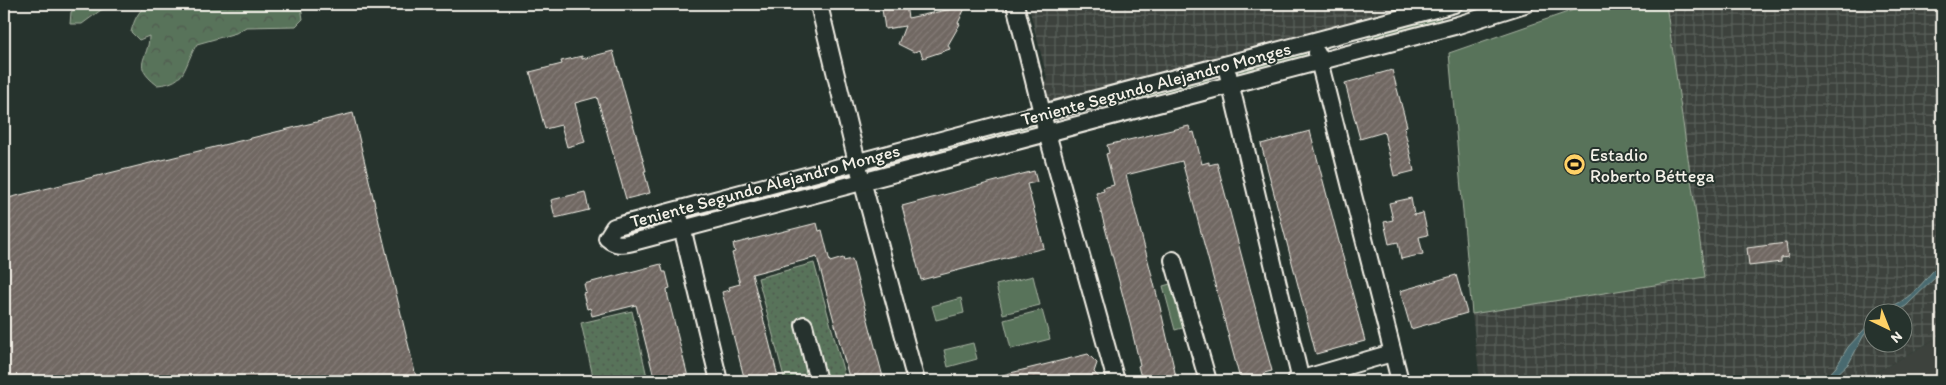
<svg xmlns="http://www.w3.org/2000/svg" width="1946" height="385" font-family="Itim,sans-serif">
  <defs>
    <pattern id="industrial-grid" width="8" height="8" patternUnits="userSpaceOnUse" patternTransform="scale(1.25)"><rect width="8" height="8" fill="#3c433d"/><path d="M0 4h8M4 0v8" fill="none" stroke="#595f59"/></pattern>
    <pattern id="grass-dots" width="8" height="8" patternUnits="userSpaceOnUse" patternTransform="scale(1.25)"><rect width="8" height="8" fill="#58735a"/><path d="M2 2h.1M6 6h.1" fill="none" stroke="#505b4f" stroke-width="1.8" stroke-linecap="round"/></pattern>
    <pattern id="forest-crowns" width="20" height="18" patternUnits="userSpaceOnUse" patternTransform="scale(1.25)"><rect width="20" height="18" fill="#58735a"/><path d="M2 6a3 3 0 1 1 6 0M12 15a3 3 0 1 1 6 0" fill="none" stroke="#505b4f"/></pattern>
    <pattern id="building-hatch" width="6" height="6" patternUnits="userSpaceOnUse" patternTransform="scale(1.25)"><rect width="6" height="6" fill="#706762"/><path d="M-1 1l2-2M0 6l6-6M5 7l2-2" fill="none" stroke="#857d78"/></pattern>
  </defs>
  <rect width="100%" height="100%" fill="#26332d"/>
  <filter id="ink" filterUnits="userSpaceOnUse"><feTurbulence type="fractalNoise" baseFrequency=".02" numOctaves="2"/><feDisplacementMap in="SourceGraphic" scale="10" xChannelSelector="R" yChannelSelector="G"/><feConvolveMatrix kernelMatrix="1 2 1 2 8 2 1 2 1" color-interpolation-filters="sRGB"/></filter>
  <g filter="url(#ink)">
    <!-- built -->
    <polygon fill="#3c433d" points="1942,335 1942,381 1861,381"/>
    <!-- industrial -->
    <g fill="url(#industrial-grid)" fill-rule="evenodd">
      <polygon points="1028,4 1422,4 1052,101 1048,100 1046,98 1044,88 1047,77"/>
      <path d="M1666,4H1942V335L1861,381H1480L1472,314L1705,277ZM1874,312H1904V342H1874Z"/>
    </g>
    <!-- grass -->
    <g fill="url(#grass-dots)" stroke="#a6b2a1">
      <polygon points="1438,16 1441,19 1440,22 1360,43 1378,32"/>
      <polygon points="1303,51 1306,54 1305,58 1236,77 1233,71"/>
      <polygon points="1208,77 1210,83 1061,121 1063,119 1103,110 1115,101"/>
      <polygon points="1037,123 1037,128 875,171 873,170 874,165"/>
      <polygon points="835,176 836,181 696,219 691,216 692,213"/>
      <polygon points="814,263 846,381 785,381 758,278"/>
      <polygon points="632,311 648,381 594,381 581,323"/>
    </g>
    <!-- forest -->
    <g fill="url(#forest-crowns)" stroke="#a6b2a1">
      <polygon points="81,4 125,4 101,10 82,24 70,24 71,12"/>
      <path d="M147,4H298L301,7L303,19L296,26L246,27L236,33L197,44C183,66 188,83 157,85C130,64 149,60 149,36L139,40L131,32C134,20 138,12 147,4Z"/>
    </g>
    <!-- pitch -->
    <g fill="#58735a" stroke="#a6b2a1">
      <polygon points="1591,4 1666,4 1705,277 1472,314 1449,53"/>
      <polygon points="1033,276 1040,305 1003,314 996,285"/>
      <polygon points="1188,279 1200,323 1175,330 1163,286"/>
      <polygon points="961,298 964,313 936,320 932,306"/>
      <polygon points="1042,310 1050,339 1011,349 1004,320"/>
      <polygon points="973,343 977,359 948,367 944,350"/>
    </g>
    <!-- water -->
    <g fill="#496b6f" stroke="#8da19f">
      <path d="M1942,262V271L1906,306L1895,312H1883C1890,306 1899,304 1906,298C1921,288 1929,273 1942,262Z"/>
      <polygon points="1873,320 1873,325 1864,335 1849,363 1830,381 1823,381 1836,367 1848,347"/>
    </g>
    <!-- building -->
    <g fill="url(#building-hatch)" stroke="#f4f1e8">
      <polygon points="906,5 908,18 966,6 958,23 960,24 948,45 950,49 923,58 920,50 914,52 898,44 905,26 885,29 882,9"/>
      <polygon points="613,51 643,160 646,171 644,171 650,193 626,199 597,97 575,103 585,142 567,147 561,125 545,129 530,72 562,64 561,61 582,56 582,59"/>
      <polygon points="1392,70 1407,126 1404,127 1414,171 1394,176 1384,132 1360,139 1345,83"/>
      <polygon points="353,113 417,381 4,381 4,199"/>
      <polygon points="1189,126 1191,133 1194,132 1202,164 1209,162 1209,165 1217,163 1272,371 1264,373 1265,376 1249,380 1248,377 1240,379 1182,161 1126,175 1160,307 1177,381 1142,381 1138,366 1140,365 1130,323 1096,193 1104,191 1103,188 1114,185 1106,154 1109,153 1107,145"/>
      <polygon points="1310,131 1365,341 1316,354 1261,144"/>
      <polygon points="1034,171 1037,182 1027,184 1044,248 921,280 902,206"/>
      <polygon points="585,192 589,210 555,218 551,200"/>
      <polygon points="1411,198 1414,215 1423,213 1428,235 1419,237 1423,254 1401,259 1398,242 1389,244 1384,222 1393,220 1389,203"/>
      <polygon points="817,223 819,231 822,230 830,262 843,258 844,261 852,259 884,381 850,381 817,257 752,274 779,381 745,381 722,292 730,290 729,287 740,284 732,253 735,252 733,244"/>
      <polygon points="1786,243 1788,257 1781,258 1781,262 1749,266 1747,248"/>
      <polygon points="661,264 663,272 666,272 670,288 667,289 668,297 689,381 655,381 636,305 592,316 590,308 587,309 583,293 586,292 584,284"/>
      <polygon points="1456,275 1467,313 1411,329 1400,291"/>
      <polygon points="1088,354 1097,363 1094,372 1102,381 994,381 994,377"/>
    </g>
    <g fill="none" stroke-linecap="round" stroke-linejoin="round">
      <defs>
        <g id="minor">
          <polyline points="823,4 819,5 857,162 916,381"/>
          <polyline points="1015,4 1047,133 1116,381"/>
          <path d="M1454,4L628,223L614,227L607,238C616,246 623,244 633,242L1458,25L1525,4"/>
          <polyline points="1317,53 1400,381"/>
          <polyline points="1228,74 1301,381"/>
          <polyline points="680,219 719,381"/>
          <polyline points="1173,260 1208,381"/>
          <polyline points="804,325 818,381"/>
          <polyline points="1295,381 1392,353"/>
        </g>
      </defs>
      <!-- minor casing -->
      <use href="#minor" stroke="#f4f1e8" stroke-width="20"/>
      <!-- minor -->
      <use href="#minor" stroke="#26332d" stroke-width="16"/>
    </g>
  </g>
  <!-- icons -->
  <defs>
    <symbol id="stadium-disc" viewBox="-11 -11 22 22"><circle r="9.5" fill="#ffd166" stroke="#26332d"/><path d="M0-5a6.5 5 0 1 0 0 10a6.5 5 0 1 0 0-10ZM-3.5-1.8h7v3.6h-7Z" fill="#111"/></symbol>
  </defs>
  <g fill-rule="evenodd">
    <use href="#stadium-disc" x="1562" y="152" width="25" height="25"/>
  </g>
  <g text-anchor="middle" dominant-baseline="central" stroke-width="4" stroke-linejoin="round" paint-order="stroke">
    <!-- street labels -->
    <g font-size="18" fill="#f4f1e8" stroke="#26332d">
      <text transform="translate(1156 84) rotate(-15)">Teniente Segundo Alejandro Monges</text>
      <text transform="translate(765 186) rotate(-15)">Teniente Segundo Alejandro Monges</text>
    </g>
    <!-- poi labels -->
    <g font-size="18" fill="#f4f1e8" stroke="#26332d" text-anchor="start">
      <text x="1590" y="155">Estadio<tspan x="1590" dy="21">Roberto Béttega</tspan></text>
    </g>
  </g>
  <!-- margin -->
  <rect width="1946" height="385" fill="none" stroke="#26332d" stroke-width="20"/>
  <rect x="10" y="10" width="1926" height="365" fill="none" stroke="#f4f1e8" stroke-width="2" filter="url(#ink)"/>
  <!-- north arrow -->
  <g transform="translate(1888 328) rotate(137)"><circle r="24" fill="#26332d" stroke="#787f78"/>
  <path d="M0-4L9 19L0 12L-9 19Z" fill="#ffd166"/>
  <text y="-8" font-size="14" font-weight="bold" text-anchor="middle" fill="#f4f1e8">N</text>
  </g>
</svg>
